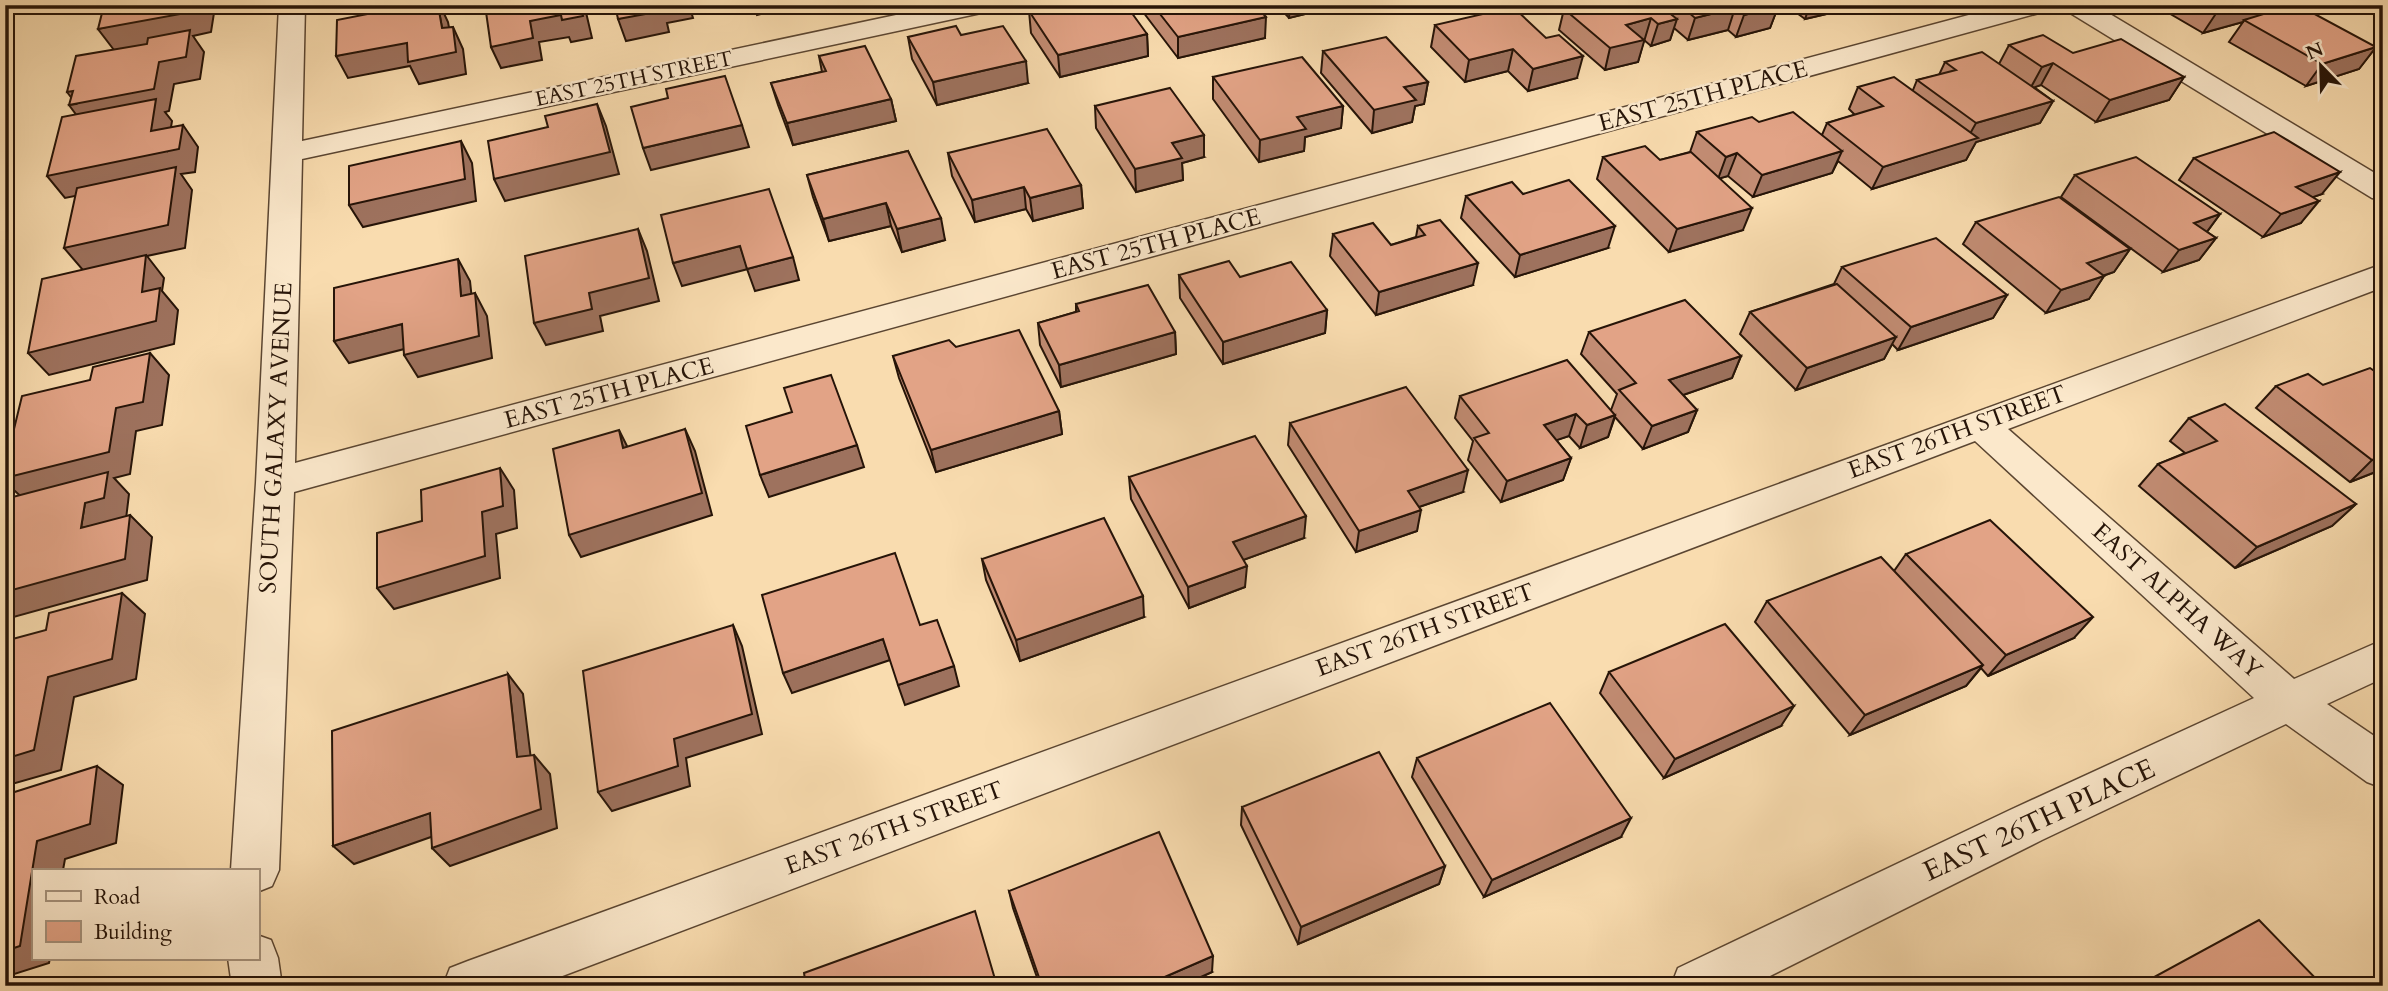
<svg xmlns="http://www.w3.org/2000/svg" width="2388" height="991" font-family="Cardo,serif">
  <rect width="100%" height="100%" fill="#f9dcaf"/>
  <filter id="stains"><feTurbulence type="fractalNoise" baseFrequency=".00286" numOctaves="4"/><feColorMatrix values="0 0 0 0 .2 0 0 0 0 .09 0 0 0 0 .02 0 0 0 .5 -.17"/></filter>
  <radialGradient id="worn" r=".72"><stop offset=".6" stop-color="#630" stop-opacity="0"/><stop offset="1" stop-color="#630" stop-opacity=".3"/></radialGradient>
  <g fill="none" stroke-linecap="round" stroke-linejoin="round">
    <defs>
      <g id="minor">
        <polygon points="279,5 305,5 302,141 943,5 994,5 990,11 981,13 302,159 295,463 2006,5 2050,5 2046,11 294,492 279,870 272,886 257,892 257,870 231,870 256,483"/>
        <polygon points="2063,5 2095,5 2383,178 2383,200 2372,198 2067,11"/>
        <polygon points="2383,264 2383,287 2008,429 2294,679 2383,640 2383,678 2327,704 2383,742 2383,788 2367,782 2286,724 2042,840 1750,986 1671,986 1678,968 2010,810 2254,698 1975,441 536,986 443,986 450,968 468,961"/>
        <polygon points="257,935 271,940 278,958 282,986 232,986 228,958 257,958"/>
      </g>
    </defs>
    <!-- minor casing -->
    <use href="#minor" stroke="#5b4632" stroke-width="3"/>
    <!-- minor -->
    <use href="#minor" fill="#fbe8cb" fill-rule="evenodd"/>
  </g>
  <!-- wall -->
  <g fill="#c28c73" stroke="#261408" stroke-width="2">
    <polygon points="1140,5 1256,5 1265,38 1178,58 1140,8"/>
    <polygon points="1277,5 1342,5 1289,18"/>
    <polygon points="1579,5 1776,5 1778,7 1770,28 1736,37 1728,30 1688,40 1674,28 1670,40 1651,46 1644,40 1638,62 1605,70 1559,30 1564,9"/>
    <polygon points="1786,5 1845,5 1844,10 1805,19"/>
    <polygon points="2155,5 2265,5 2257,16 2376,47 2359,69 2306,86 2229,42 2243,22 2203,33"/>
    <polygon points="1076,10 1147,34 1148,56 1060,77 1031,33 1029,11"/>
    <polygon points="1435,25 1546,38 1577,78 1528,91 1508,71 1465,82 1431,47"/>
    <polygon points="961,35 1028,83 937,105 912,59 908,37"/>
    <polygon points="2009,45 2073,53 2184,77 2169,100 2096,122 2041,85 2034,87 2053,101 2040,123 1976,142 1966,160 1872,189 1838,161 1832,173 1753,197 1728,176 1720,178 1743,230 1669,252 1597,179 1603,157 1660,160 1690,152 1697,132 1759,122 1822,135 1827,123 1855,115 1849,109 1858,87 1913,90 1917,80 1939,75 1945,62 1999,64"/>
    <polygon points="1323,51 1428,82 1424,104 1415,106 1412,122 1372,133 1321,73"/>
    <polygon points="819,56 891,99 896,121 793,145 778,105 771,83 822,72"/>
    <polygon points="1213,77 1343,106 1341,128 1305,137 1304,151 1259,162 1213,99"/>
    <polygon points="2383,97 2383,110 2376,106"/>
    <polygon points="1095,106 1204,157 1182,163 1183,180 1136,192 1096,128"/>
    <polygon points="908,151 945,240 902,252 891,226 829,241 813,197 807,175"/>
    <polygon points="948,153 1081,185 1083,208 1033,221 1026,209 975,222 952,176"/>
    <polygon points="2194,158 2322,194 2313,197 2301,223 2263,237 2179,180"/>
    <polygon points="2075,175 2220,214 2207,232 2216,238 2199,260 2163,272 2061,197"/>
    <polygon points="1466,196 1608,248 1515,277 1461,218"/>
    <polygon points="1976,222 2130,249 2114,272 2103,276 2104,276 2089,299 2046,313 1963,244"/>
    <polygon points="1418,226 1473,285 1376,315 1330,256 1333,234 1391,245 1416,237"/>
    <polygon points="1842,267 2007,295 1993,318 1898,350 1892,344 1884,359 1796,390 1740,334 1750,312 1834,284"/>
    <polygon points="1179,275 1327,310 1325,333 1223,364 1180,298"/>
    <polygon points="1076,304 1175,332 1176,354 1061,387 1040,345 1038,323 1076,312"/>
    <polygon points="1589,332 1741,356 1732,378 1683,395 1697,410 1688,432 1643,449 1615,417 1608,437 1580,448 1569,436 1556,440 1571,458 1563,480 1501,502 1468,460 1473,441 1455,418 1460,396 1611,410 1617,394 1581,354"/>
    <polygon points="956,347 1059,411 1062,434 936,472 899,378 893,356"/>
    <polygon points="2383,377 2383,469 2350,482 2256,408 2276,386 2323,385"/>
    <polygon points="2189,418 2356,504 2332,526 2235,568 2139,486 2158,464 2185,453 2170,441"/>
    <polygon points="1290,423 1463,492 1419,507 1417,531 1356,552 1288,445"/>
    <polygon points="1129,477 1304,538 1243,560 1245,587 1189,608 1131,499"/>
    <polygon points="1906,554 2074,638 1988,676 1981,668 1966,686 1850,735 1755,622 1767,601 1894,571"/>
    <polygon points="982,559 1144,617 1020,661 986,580"/>
    <polygon points="1609,672 1781,726 1664,778 1600,693"/>
    <polygon points="1417,758 1621,837 1484,897 1412,777"/>
    <polygon points="1242,807 1445,866 1439,884 1298,944 1241,825"/>
    <polygon points="1009,891 1212,972 1181,986 1040,986 1013,908"/>
  </g>
  <!-- shaded-wall -->
  <g fill="#9e725e" stroke="#261408" stroke-width="2">
    <polygon points="198,5 209,5 214,13 211,32 193,36 204,52 200,79 174,84 169,111 165,112 172,121 167,152 183,125 198,147 195,172 181,174 192,190 185,248 147,256 164,278 162,291 178,310 174,344 49,375 28,353 83,270 64,248 175,176 65,198 47,176 86,128 69,105 76,104 67,92 114,50 98,29"/>
    <polygon points="438,5 440,5 448,22 453,49 442,28"/>
    <polygon points="581,5 584,5 585,8 592,38 571,42 569,37 539,42 542,60 501,68 491,47 530,21"/>
    <polygon points="661,5 689,5 693,18 667,23 669,32 626,41 618,19"/>
    <polygon points="754,5 799,5 757,15"/>
    <polygon points="1290,5 1342,5 1289,18"/>
    <polygon points="1404,5 1417,5 1403,8"/>
    <polygon points="1810,5 1845,5 1844,10 1805,19"/>
    <polygon points="2240,5 2265,5 2256,19 2244,20 2243,22 2203,33 2217,12"/>
    <polygon points="1778,7 1770,28 1736,37 1744,15"/>
    <polygon points="1735,8 1728,30 1688,40 1695,18"/>
    <polygon points="1266,17 1265,38 1178,58 1178,37"/>
    <polygon points="1651,18 1638,62 1605,70 1610,48 1626,25"/>
    <polygon points="1677,19 1670,40 1651,46 1658,24"/>
    <polygon points="453,27 463,49 466,74 419,84 410,66 348,78 336,56"/>
    <polygon points="1147,34 1148,56 1060,77 1058,55"/>
    <polygon points="2376,47 2359,69 2306,86 2322,64"/>
    <polygon points="1513,49 1508,71 1465,82 1469,60"/>
    <polygon points="1583,56 1577,78 1528,91 1533,69"/>
    <polygon points="1026,61 1028,83 937,105 933,82"/>
    <polygon points="2053,63 2041,85 2030,89 2042,67"/>
    <polygon points="2184,77 2169,100 2096,122 2110,100"/>
    <polygon points="1428,82 1424,104 1415,106 1412,122 1372,133 1374,110 1404,87"/>
    <polygon points="891,99 896,121 793,145 787,123"/>
    <polygon points="2053,101 2040,123 1976,142 1966,160 1872,189 1883,167 1966,141 1976,123"/>
    <polygon points="597,104 606,126 619,174 505,201 494,179"/>
    <polygon points="1343,106 1341,128 1305,137 1304,151 1259,162 1260,140 1297,117"/>
    <polygon points="742,125 749,147 651,170 643,148"/>
    <polygon points="1204,135 1204,157 1182,163 1183,180 1136,192 1135,169 1172,143"/>
    <polygon points="461,141 472,163 476,201 363,227 349,205"/>
    <polygon points="1842,151 1832,173 1753,197 1762,175"/>
    <polygon points="1737,153 1728,176 1718,179 1726,157"/>
    <polygon points="2340,172 2322,194 2279,209 2296,187"/>
    <polygon points="1081,185 1083,208 1033,221 1030,198"/>
    <polygon points="1024,187 1026,209 975,222 972,200"/>
    <polygon points="2319,201 2301,223 2263,237 2281,214"/>
    <polygon points="886,203 891,226 829,241 823,219"/>
    <polygon points="1752,208 1743,230 1669,252 1677,229"/>
    <polygon points="2220,214 2203,237 2194,223"/>
    <polygon points="941,218 945,240 902,252 897,229"/>
    <polygon points="1615,226 1608,248 1515,277 1520,255"/>
    <polygon points="638,229 647,251 659,301 600,316 603,331 546,345 534,323 589,293"/>
    <polygon points="2216,238 2199,260 2163,272 2179,250"/>
    <polygon points="740,246 748,269 682,286 673,263"/>
    <polygon points="2130,249 2114,272 2072,286 2087,263"/>
    <polygon points="793,257 799,280 755,291 747,269"/>
    <polygon points="458,259 470,281 474,319 461,296"/>
    <polygon points="1478,263 1473,285 1376,315 1379,292"/>
    <polygon points="2104,276 2089,299 2046,313 2061,290"/>
    <polygon points="475,293 487,316 492,358 418,377 404,355"/>
    <polygon points="2007,295 1993,318 1898,350 1911,327"/>
    <polygon points="1327,310 1325,333 1223,364 1223,342"/>
    <polygon points="402,324 416,346 349,363 334,341"/>
    <polygon points="1175,332 1176,354 1061,387 1059,365"/>
    <polygon points="1896,337 1884,359 1796,390 1807,368"/>
    <polygon points="150,353 169,375 162,425 136,431 130,474 114,478 129,494 126,519 81,528 85,503 26,501 5,482 5,478 116,408"/>
    <polygon points="1741,356 1732,378 1660,403 1669,380"/>
    <polygon points="1697,410 1688,432 1643,449 1652,426"/>
    <polygon points="1059,411 1062,434 936,472 931,450"/>
    <polygon points="1576,414 1569,436 1537,447 1544,425"/>
    <polygon points="1615,415 1608,437 1580,448 1587,425"/>
    <polygon points="685,429 695,451 712,515 581,557 569,535"/>
    <polygon points="619,430 630,452 623,448"/>
    <polygon points="857,445 864,467 769,497 760,475"/>
    <polygon points="2383,456 2383,469 2350,482 2372,460"/>
    <polygon points="1571,458 1563,480 1501,502 1507,481"/>
    <polygon points="500,468 514,490 517,528 496,534 500,578 394,609 377,588"/>
    <polygon points="1468,470 1463,492 1404,512 1408,491"/>
    <polygon points="2356,504 2332,526 2235,568 2257,547"/>
    <polygon points="1421,510 1417,531 1356,552 1359,531"/>
    <polygon points="130,515 152,537 147,580 10,618 5,615 5,592"/>
    <polygon points="1306,516 1304,538 1232,564 1233,542"/>
    <polygon points="1247,566 1245,587 1189,608 1188,587"/>
    <polygon points="122,593 145,614 136,679 74,697 61,770 5,786 5,759 48,677"/>
    <polygon points="1143,596 1144,617 1020,661 1016,640"/>
    <polygon points="2093,617 2074,638 1988,676 2006,655"/>
    <polygon points="733,625 742,646 762,734 686,758 690,786 612,811 598,792 674,739"/>
    <polygon points="883,639 890,660 792,693 783,673"/>
    <polygon points="1983,665 1966,686 1850,735 1865,715"/>
    <polygon points="954,666 959,686 905,705 898,685"/>
    <polygon points="508,674 523,694 533,776 517,757"/>
    <polygon points="1794,706 1781,726 1664,778 1675,759"/>
    <polygon points="534,755 550,774 557,828 450,866 432,848"/>
    <polygon points="97,766 123,785 116,843 65,859 63,870 33,870 33,958 50,958 49,963 5,977 5,951 37,841"/>
    <polygon points="430,813 448,831 354,864 333,846"/>
    <polygon points="1631,818 1621,837 1484,897 1492,880"/>
    <polygon points="1445,866 1439,884 1298,944 1301,927"/>
    <polygon points="1213,956 1212,972 1181,986 1144,986"/>
  </g>
  <!-- building -->
  <g fill="#e2a386" stroke="#261408" stroke-width="2">
    <polygon points="104,5 198,5 197,11 98,29"/>
    <polygon points="413,5 438,5 442,28 453,27 456,52 408,62 407,43 336,56 337,20"/>
    <polygon points="485,5 581,5 583,16 562,20 561,15 530,21 533,38 491,47"/>
    <polygon points="615,5 661,5 662,11 618,19"/>
    <polygon points="1054,5 1072,5 1076,10 1097,5 1126,5 1147,34 1058,55 1029,11"/>
    <polygon points="1153,5 1256,5 1266,17 1178,37"/>
    <polygon points="1579,5 1659,5 1677,19 1658,24 1651,18 1626,25 1644,40 1610,48 1564,9"/>
    <polygon points="1680,5 1776,5 1778,7 1744,15 1735,8 1695,18"/>
    <polygon points="2206,5 2240,5 2217,12"/>
    <polygon points="2293,5 2298,5 2376,47 2322,64 2244,20"/>
    <polygon points="1513,7 1546,38 1559,35 1583,56 1533,69 1513,49 1469,60 1435,25"/>
    <polygon points="956,26 961,35 1003,26 1026,61 933,82 908,37"/>
    <polygon points="190,30 186,57 159,62 154,89 69,105 73,91 67,92 76,56 147,44 148,38"/>
    <polygon points="2043,35 2073,53 2121,39 2184,77 2110,100 2053,63 2042,67 2009,45"/>
    <polygon points="1386,37 1428,82 1404,87 1416,100 1374,110 1323,51"/>
    <polygon points="865,46 891,99 787,123 771,83 826,71 819,56"/>
    <polygon points="1982,52 2053,101 1976,123 1917,80 1956,70 1945,62"/>
    <polygon points="1302,57 1343,106 1297,117 1306,129 1260,140 1213,77"/>
    <polygon points="725,76 742,125 643,148 631,107 668,98 666,89"/>
    <polygon points="1894,77 1978,138 1883,167 1827,123 1883,106 1858,87"/>
    <polygon points="1170,88 1204,135 1172,143 1182,158 1135,169 1095,106"/>
    <polygon points="156,99 151,131 183,125 179,149 47,176 62,117"/>
    <polygon points="597,104 610,152 494,179 488,141 548,127 545,116"/>
    <polygon points="1793,112 1842,151 1762,175 1737,153 1726,157 1697,132 1752,117 1759,122"/>
    <polygon points="1047,129 1081,185 1030,198 1024,187 972,200 948,153"/>
    <polygon points="2274,132 2340,172 2296,187 2319,201 2281,214 2194,158"/>
    <polygon points="461,141 465,179 349,205 349,166"/>
    <polygon points="1645,146 1660,160 1691,152 1752,208 1677,229 1603,157"/>
    <polygon points="908,151 941,218 897,229 886,203 823,219 807,175"/>
    <polygon points="2136,157 2220,214 2194,223 2216,238 2179,250 2075,175"/>
    <polygon points="176,167 168,225 64,248 77,188"/>
    <polygon points="1569,180 1615,226 1520,255 1466,196 1512,182 1523,194"/>
    <polygon points="769,189 793,257 747,269 740,246 673,263 661,215"/>
    <polygon points="2059,197 2130,249 2087,263 2104,276 2061,290 1976,222"/>
    <polygon points="1440,220 1478,263 1379,292 1333,234 1373,223 1391,245 1425,235 1418,226"/>
    <polygon points="638,229 649,278 589,293 592,309 534,323 525,256"/>
    <polygon points="1936,238 2007,295 1911,327 1842,267"/>
    <polygon points="146,255 142,292 160,288 156,321 28,353 42,279"/>
    <polygon points="458,259 461,296 475,293 479,336 404,355 402,324 334,341 334,288"/>
    <polygon points="1229,261 1240,277 1291,262 1327,310 1223,342 1179,275"/>
    <polygon points="1837,284 1896,337 1807,368 1750,312"/>
    <polygon points="1148,285 1175,332 1059,365 1038,323 1079,311 1076,304"/>
    <polygon points="1685,300 1741,356 1669,380 1697,410 1652,426 1619,390 1636,383 1589,332"/>
    <polygon points="1019,330 1059,411 931,450 893,356 949,340 956,347"/>
    <polygon points="150,353 143,402 116,408 109,452 5,478 5,466 22,396 90,380 93,367"/>
    <polygon points="1567,360 1615,415 1587,425 1576,414 1544,425 1571,458 1507,481 1474,438 1489,433 1460,396"/>
    <polygon points="2370,368 2383,377 2383,456 2372,460 2276,386 2308,374 2323,385"/>
    <polygon points="831,375 857,445 760,475 746,426 792,412 784,388"/>
    <polygon points="1406,387 1468,470 1408,491 1421,510 1359,531 1290,423"/>
    <polygon points="2225,404 2356,504 2257,547 2158,464 2217,441 2189,418"/>
    <polygon points="685,429 702,493 569,535 553,449 619,430 623,448"/>
    <polygon points="1255,436 1306,516 1233,542 1247,566 1188,587 1129,477"/>
    <polygon points="500,468 503,506 482,512 485,556 377,588 377,533 422,521 421,490"/>
    <polygon points="108,472 104,498 85,503 81,528 130,515 125,559 5,592 5,499"/>
    <polygon points="1104,518 1143,596 1016,640 982,559"/>
    <polygon points="1990,520 2093,617 2006,655 1906,554"/>
    <polygon points="895,553 920,625 937,620 954,666 898,685 883,639 783,673 762,595"/>
    <polygon points="1881,557 1983,665 1865,715 1767,601"/>
    <polygon points="122,593 112,659 48,677 34,750 5,759 5,641 46,630 49,613"/>
    <polygon points="1725,624 1794,706 1675,759 1609,672"/>
    <polygon points="733,625 752,714 674,739 678,766 598,792 583,671"/>
    <polygon points="508,674 517,757 534,755 541,809 432,848 430,813 333,846 332,731"/>
    <polygon points="1550,703 1631,818 1492,880 1417,758"/>
    <polygon points="1379,752 1445,866 1301,927 1242,807"/>
    <polygon points="97,766 90,824 37,841 20,946 5,951 5,795"/>
    <polygon points="1159,832 1213,956 1144,986 1042,986 1009,891"/>
    <polygon points="975,911 997,986 806,986 804,973"/>
    <polygon points="2259,920 2323,986 2149,986 2145,982"/>
  </g>
  <g text-anchor="middle" dominant-baseline="central" stroke-width="5" stroke-linejoin="round" paint-order="stroke">
    <!-- far-street labels -->
    <g font-size="21" fill="#261408" stroke="#fbe8cb">
      <text transform="translate(634 79) rotate(-12)">EAST 25TH STREET</text>
    </g>
    <!-- street labels -->
    <g font-size="24" fill="#261408" stroke="#fbe8cb">
      <text transform="translate(1703 96) rotate(-15)">EAST 25TH PLACE</text>
      <text transform="translate(1156 244) rotate(-15)">EAST 25TH PLACE</text>
      <text transform="translate(609 393) rotate(-15)">EAST 25TH PLACE</text>
      <text transform="translate(1957 432) rotate(-20)">EAST 26TH STREET</text>
      <text transform="translate(276 438) rotate(-87)">SOUTH GALAXY AVENUE</text>
      <text transform="translate(2177 601) rotate(42)">EAST ALPHA WAY</text>
      <text transform="translate(1425 630) rotate(-20)">EAST 26TH STREET</text>
      <text transform="translate(894 828) rotate(-20)">EAST 26TH STREET</text>
    </g>
    <!-- near-street labels -->
    <g font-size="28" fill="#261408" stroke="#fbe8cb">
      <text transform="translate(2039 820) rotate(-25)">EAST 26TH PLACE</text>
    </g>
  </g>
  <!-- margin -->
  <rect width="2388" height="991" fill="none" stroke="#f9dcaf" stroke-width="28"/>
  <rect x="7" y="7" width="2374" height="977" fill="none" stroke="#261408" stroke-width="3.5"/>
  <rect x="14" y="14" width="2360" height="963" fill="none" stroke="#261408" stroke-width="2"/>
  <!-- legend -->
  <rect x="32" y="869" width="228" height="91" fill="#fbe8cb" stroke="#a6937d" stroke-width="2"/>
  <rect x="46" y="891" width="35" height="10" fill="#fbe8cb" stroke="#a6937d" stroke-width="2"/>
  <text x="94" y="904" font-size="21" fill="#261408">Road</text>
  <rect x="46" y="921" width="35" height="21" fill="#e2a386" stroke="#a6937d" stroke-width="2"/>
  <text x="94" y="939" font-size="21" fill="#261408">Building</text>
  <!-- north arrow -->
  <g transform="translate(2321 66) rotate(337)" stroke="#fbe8cb" stroke-width="5" paint-order="stroke">
  <path d="M0-5L12 26L0 18L-12 26Z" fill="#261408"/>
  <text y="-10" font-size="19" font-weight="bold" text-anchor="middle" fill="#261408">N</text>
  </g>
  <rect width="100%" height="100%" filter="url(#stains)"/>
  <rect width="100%" height="100%" fill="url(#worn)"/>
</svg>
